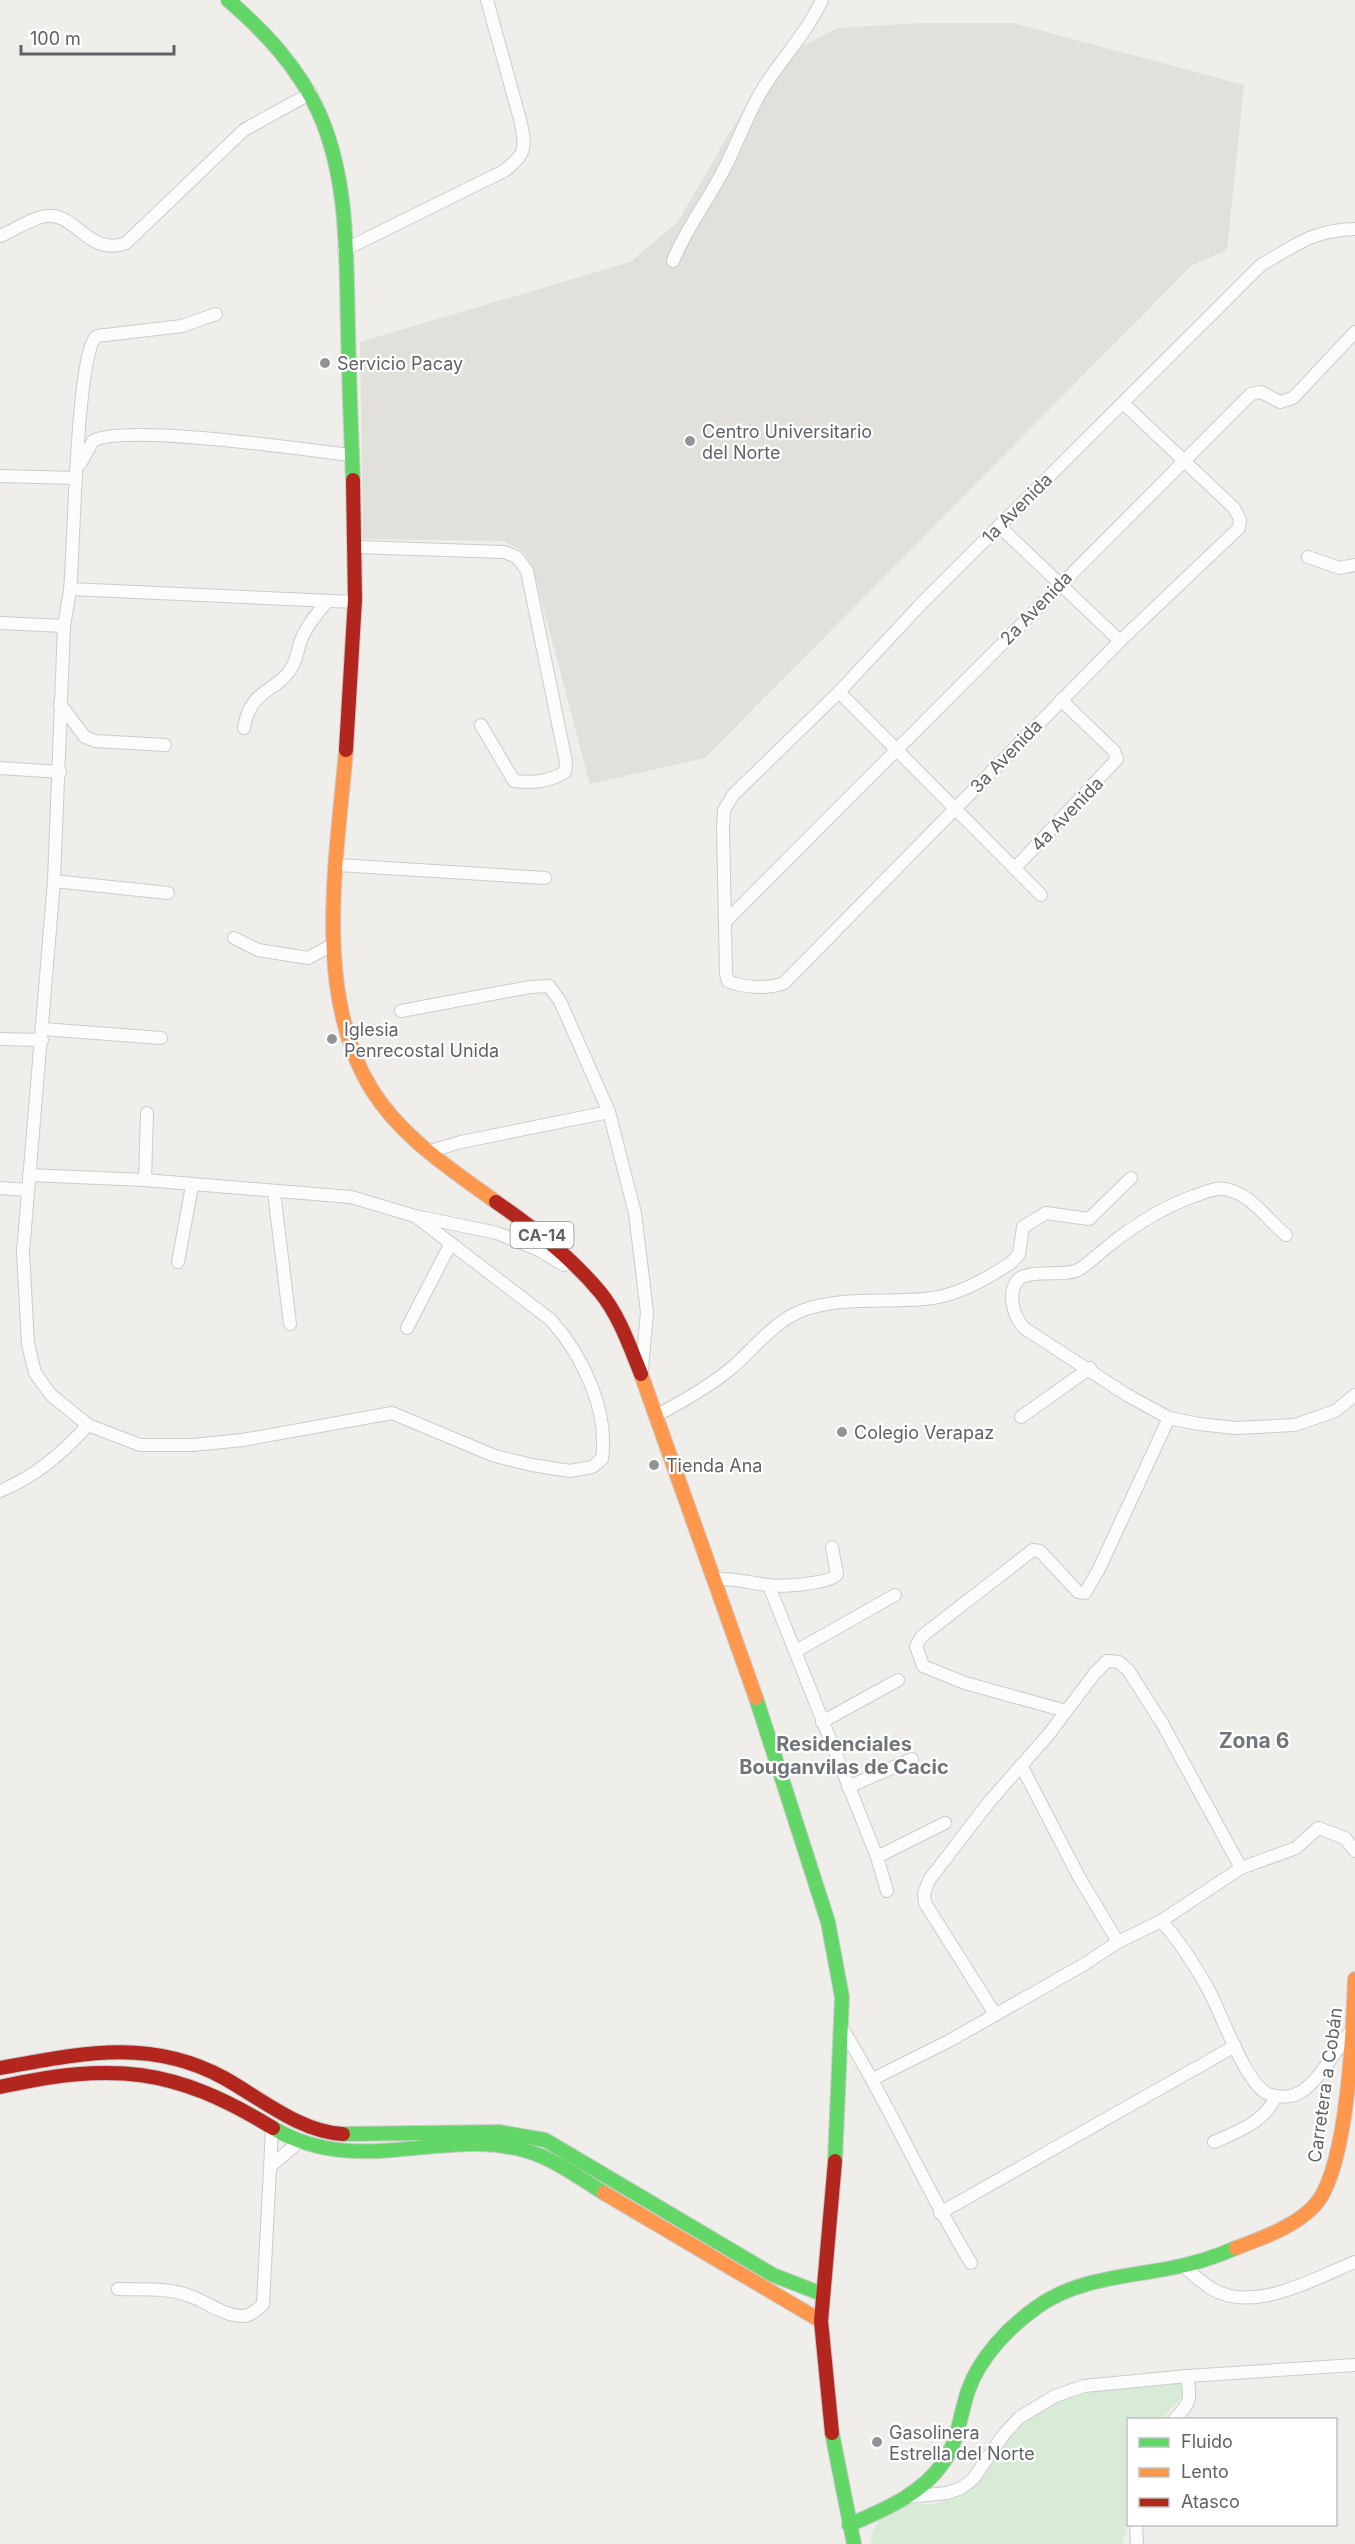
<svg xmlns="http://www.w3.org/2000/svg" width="1355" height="2544" font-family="Inter,sans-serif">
  <rect width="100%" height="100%" fill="#efeeea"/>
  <!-- education -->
  <polygon fill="#e2e0da" points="919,23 1013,23 1244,85 1227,250 1191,266 705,758 590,784 534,573 524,552 504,541 363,539 360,342 630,262 678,222 728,135 777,59 838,28"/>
  <!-- green -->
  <path fill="#d8ebd6" d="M1185,2381L1188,2391L1161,2419L1128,2420V2523L1122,2544H870C885,2477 923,2520 955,2495C972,2481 983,2457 998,2441C1052,2386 1115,2388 1185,2381Z"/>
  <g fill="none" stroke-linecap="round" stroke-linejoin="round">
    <defs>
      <g id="street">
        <path d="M0,236C15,230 37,214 53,216C77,218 91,256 126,243L244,130L311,93"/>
        <path d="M344,250L504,171C526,154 526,149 521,123L487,0"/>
        <path d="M673,261C686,229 706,203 722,173C737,145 747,114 764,87C783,57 807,32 822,0"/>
        <path d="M216,314L182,326L97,336C76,350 74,553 70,590C68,602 66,614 64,626L54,881L23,1252L28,1344L35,1373L51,1395L88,1425L140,1445H193L243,1440L392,1413L495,1456L532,1465L570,1471L592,1467L602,1459C609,1411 583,1356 551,1320L415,1216"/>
        <path d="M1123,403L1234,508L1240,519L1239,528L1120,641L784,983C769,989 743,988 728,981L726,974L723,829L724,810L733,795L839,692L922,603L1261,265C1296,245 1313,230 1355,229"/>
        <path d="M80,464L93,441C124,423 306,450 351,455"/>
        <polyline points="0,476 75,478"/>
        <polyline points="999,526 1120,641"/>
        <path d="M356,547L504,552L517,557L527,571L566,762L565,772C548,782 534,783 514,781L481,725"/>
        <polyline points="1308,557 1340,568 1355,565"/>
        <polyline points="70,589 355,602"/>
        <polyline points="0,623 64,626"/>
        <polyline points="839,692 1041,895"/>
        <polyline points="60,704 85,737 95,741 165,745"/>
        <path d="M244,728C251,686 278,693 292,667C297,659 298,648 301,640C307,625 317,613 328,601"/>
        <polyline points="0,768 60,772"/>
        <polyline points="338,865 545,878"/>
        <polyline points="1016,867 1117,759 1114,751 1061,700"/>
        <polyline points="54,881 168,893"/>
        <polyline points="726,921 1251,394 1261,392 1280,402 1293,398 1355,332"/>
        <polyline points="234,938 258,950 308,958 334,944"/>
        <polyline points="401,1011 530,987 549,986 560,1001 609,1112 635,1213 647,1312 642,1369"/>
        <polyline points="43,1029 161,1038"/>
        <polyline points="0,1039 42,1040"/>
        <polyline points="427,1152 461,1142 609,1112"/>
        <polyline points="29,1175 145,1180 351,1197 415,1216 497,1233 539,1250 564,1265"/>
        <polyline points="145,1180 147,1113"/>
        <polyline points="0,1188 27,1190"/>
        <polyline points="274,1192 290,1324"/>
        <path d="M1286,1235C1266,1219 1252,1194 1225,1189C1216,1187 1203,1193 1194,1196C1164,1207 1136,1224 1111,1244C1100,1252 1090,1263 1078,1270C1065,1277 1026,1268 1017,1281C1007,1295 1014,1317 1024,1328L1127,1395L1169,1418L1199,1424L1235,1428L1295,1425L1335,1411L1355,1395"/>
        <polyline points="178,1262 192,1186"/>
        <polyline points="407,1328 451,1243"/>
        <path d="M657,1415C684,1401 710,1386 734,1366C755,1347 774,1322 801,1311C842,1295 890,1304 933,1298C959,1294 990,1277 1012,1262L1019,1254L1023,1227L1046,1213L1089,1219L1131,1178"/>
        <polyline points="1021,1417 1090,1368"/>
        <path d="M0,1491C35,1477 63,1453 88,1425"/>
        <path d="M716,1579C735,1578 750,1583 768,1585C781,1587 831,1584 837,1574L832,1547"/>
        <polyline points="769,1586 877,1857 887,1891"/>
        <polyline points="796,1651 895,1595"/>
        <polyline points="1066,1711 965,1683 923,1666 916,1646 922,1636 1033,1550 1040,1551 1078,1592 1085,1593 1098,1571 1169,1418"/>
        <polyline points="822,1722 898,1680"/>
        <polyline points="1021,1765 1079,1877 1118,1942"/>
        <polyline points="848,1787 912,1759"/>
        <polyline points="877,1857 945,1823"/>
        <path d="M1161,1921C1180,1941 1194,1964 1208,1989C1221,2012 1244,2080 1266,2093C1276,2098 1291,2098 1301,2092C1320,2080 1338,2046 1353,2028"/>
        <polyline points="995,2014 925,1903 924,1894 929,1880 990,1801 1049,1734 1095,1673 1107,1661 1119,1662 1128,1670 1162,1723 1241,1868"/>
        <path d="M843,2030C890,2105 924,2187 971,2263"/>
        <polyline points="873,2079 949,2041 1083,1965 1118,1942 1161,1921 1241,1868 1296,1848 1318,1828 1345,1838 1355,1851"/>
        <path d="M1214,2142C1239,2131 1265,2122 1276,2096"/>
        <polyline points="272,2165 299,2142"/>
        <polyline points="940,2213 1235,2046"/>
        <path d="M1183,2266C1192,2273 1202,2283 1212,2289C1255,2314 1315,2278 1355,2262"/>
        <path d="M118,2289C140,2290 165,2287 187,2295C205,2300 224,2317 244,2316C252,2315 258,2309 263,2304L272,2130"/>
        <path d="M1174,2420C1191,2402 1191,2400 1187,2376"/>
        <polyline points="908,2497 947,2493 961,2488 973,2479 1004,2434 1020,2417 1055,2396 1084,2386 1187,2376 1355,2365"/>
        <polyline points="1136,2524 1137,2544"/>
      </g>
      <g id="fast">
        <path d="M228,0C265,32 299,68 319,113C349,180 346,257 348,329C349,379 351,430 353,480"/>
        <polyline points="756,1698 828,1922 842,1997 835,2161"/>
        <path d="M273,2128C363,2182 453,2120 541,2156C563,2165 584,2181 604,2193"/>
        <polyline points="343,2134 499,2132 545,2140 773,2275 822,2294"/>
        <polyline points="832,2433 854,2544"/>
        <path d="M849,2525C883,2510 921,2495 943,2463C958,2442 960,2415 968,2391C979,2358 1009,2327 1037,2307C1076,2279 1125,2277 1171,2268C1193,2264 1215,2257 1236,2248"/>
      </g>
      <g id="slow">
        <path d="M346,750C337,858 312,993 372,1090C402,1138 451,1169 496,1202"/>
        <polyline points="641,1374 756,1698"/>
        <polyline points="604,2193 821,2321"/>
        <path d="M1236,2248C1263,2238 1302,2224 1319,2200C1348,2158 1353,2032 1355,1979"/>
      </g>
      <g id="jam">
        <polyline points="346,750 355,599 353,480"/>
        <path d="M496,1202C534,1228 570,1256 600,1292C619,1315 630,1347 641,1374"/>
        <path d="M0,2068C78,2054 149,2037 224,2078C260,2098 300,2132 343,2134"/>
        <path d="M0,2087C114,2062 173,2067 273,2128"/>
        <polyline points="832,2433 821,2321 835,2161"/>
      </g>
    </defs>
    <!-- street casing -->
    <use href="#street" stroke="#cbcccc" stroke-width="14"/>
    <!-- fast casing -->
    <use href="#fast" stroke="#cacacb" stroke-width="16"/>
    <!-- slow casing -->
    <use href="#slow" stroke="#cacacb" stroke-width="16"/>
    <!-- jam casing -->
    <use href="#jam" stroke="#cacacb" stroke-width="16"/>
    <!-- street -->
    <use href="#street" stroke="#fdfcfc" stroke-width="12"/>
    <!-- fast -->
    <use href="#fast" stroke="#63d668" stroke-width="14"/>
    <!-- slow -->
    <use href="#slow" stroke="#ff974d" stroke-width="14"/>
    <!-- jam -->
    <use href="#jam" stroke="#b3261e" stroke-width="14"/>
  </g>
  <!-- markers -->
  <g fill="#919496" stroke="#fff" stroke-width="2">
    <circle cx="325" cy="363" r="6"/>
    <circle cx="690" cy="441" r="6"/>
    <circle cx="332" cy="1039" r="6"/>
    <circle cx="842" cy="1432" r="6"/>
    <circle cx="654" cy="1465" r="6"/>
    <circle cx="877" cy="2442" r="6"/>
  </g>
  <g text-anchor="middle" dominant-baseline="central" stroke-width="4.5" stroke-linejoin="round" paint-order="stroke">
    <!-- shield labels -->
    <rect fill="#fff" stroke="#8f9295" stroke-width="1.5" x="510.5" y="1222" width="63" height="26" rx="4.5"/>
    <g font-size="16" font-weight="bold" fill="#5f6368">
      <text x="542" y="1235">CA-14</text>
    </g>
    <!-- poi labels -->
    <g font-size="18" fill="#5f6368" stroke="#fff" text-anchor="start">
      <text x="337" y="363">Servicio Pacay</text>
      <text x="702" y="431">Centro Universitario<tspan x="702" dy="21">del Norte</tspan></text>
      <text x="344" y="1029">Iglesia<tspan x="344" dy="21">Penrecostal Unida</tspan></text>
      <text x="854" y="1432">Colegio Verapaz</text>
      <text x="666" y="1465">Tienda Ana</text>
      <text x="889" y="2432">Gasolinera<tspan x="889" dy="21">Estrella del Norte</tspan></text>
    </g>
    <!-- street labels -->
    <g font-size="18" fill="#5f6368" stroke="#fff">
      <text transform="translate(1017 508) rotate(-45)">1a Avenida</text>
      <text transform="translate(1036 608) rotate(-46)">2a Avenida</text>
      <text transform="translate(1006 756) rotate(-46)">3a Avenida</text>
      <text transform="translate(1067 814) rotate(-46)">4a Avenida</text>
      <text transform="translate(1325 2085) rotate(-82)">Carretera a Cobán</text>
    </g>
    <!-- neighbourhood labels -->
    <g font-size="20" font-weight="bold" fill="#70757a" stroke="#fff">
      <text x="844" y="1744">Residenciales<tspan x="844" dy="23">Bouganvilas de Cacic</tspan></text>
    </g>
    <!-- quarter labels -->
    <g font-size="21" font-weight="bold" fill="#70757a" stroke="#fff">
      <text x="1254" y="1740">Zona 6</text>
    </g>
  </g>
  <!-- legend -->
  <rect x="1127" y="2418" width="210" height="108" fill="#ffffff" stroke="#bfc1c3" stroke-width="1.5"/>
  <rect x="1139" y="2438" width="30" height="9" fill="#63d668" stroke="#bfc1c3" stroke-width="1.5"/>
  <text x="1181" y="2448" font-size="18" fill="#5f6368">Fluido</text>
  <rect x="1139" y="2468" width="30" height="9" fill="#ff974d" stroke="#bfc1c3" stroke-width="1.5"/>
  <text x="1181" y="2478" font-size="18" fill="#5f6368">Lento</text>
  <rect x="1139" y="2498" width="30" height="9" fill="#b3261e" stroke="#bfc1c3" stroke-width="1.5"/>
  <text x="1181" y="2508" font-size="18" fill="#5f6368">Atasco</text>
  <!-- scale -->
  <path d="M21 45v9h153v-9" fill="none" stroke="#5f6368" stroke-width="3"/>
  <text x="30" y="45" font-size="18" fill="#5f6368" stroke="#ffffff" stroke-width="4.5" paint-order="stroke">100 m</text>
</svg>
